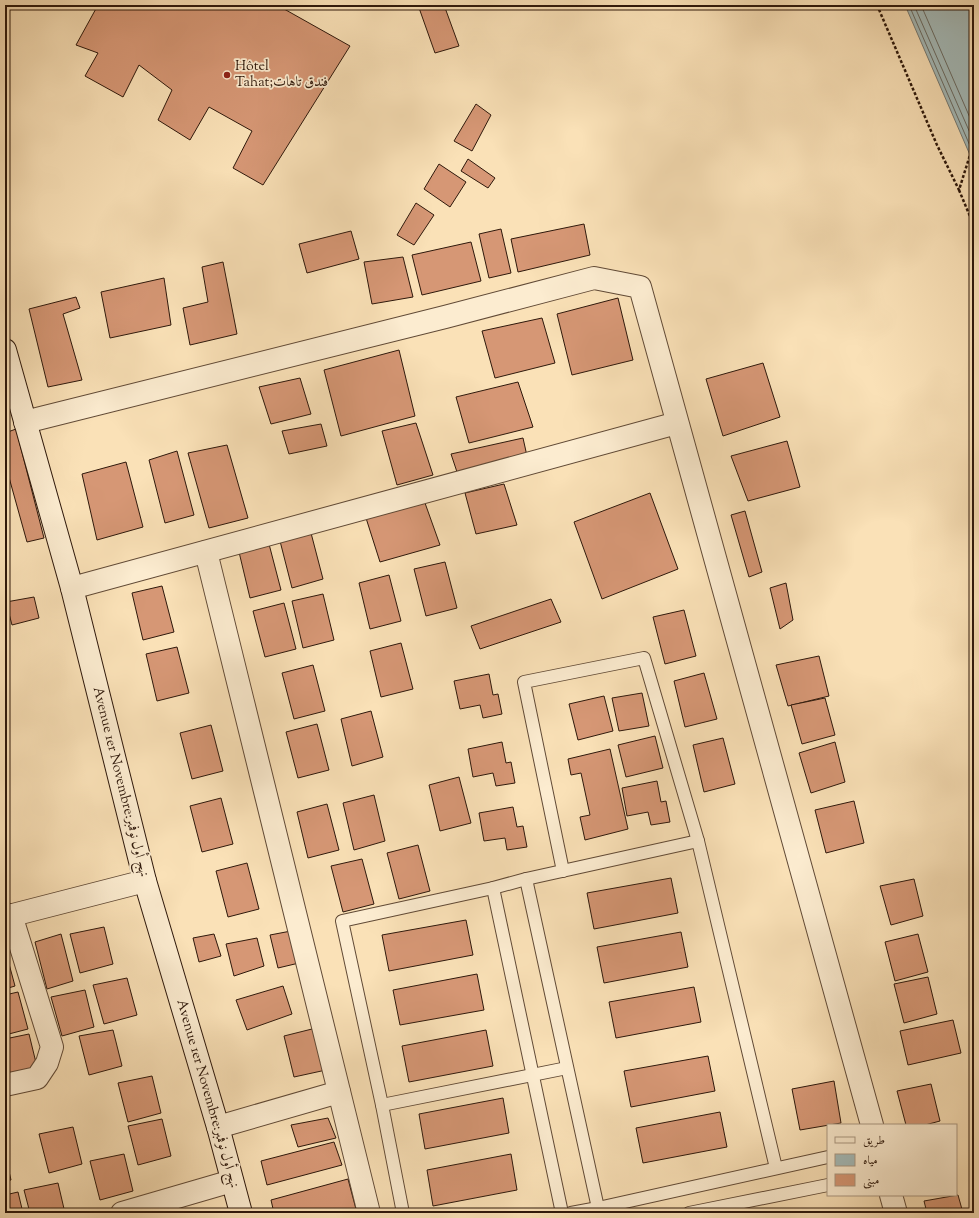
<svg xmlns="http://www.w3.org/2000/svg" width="979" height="1218" font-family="'Sorts Mill Goudy',Amiri,serif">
  <rect width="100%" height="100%" fill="#fae1b7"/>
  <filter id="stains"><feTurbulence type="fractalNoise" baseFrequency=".005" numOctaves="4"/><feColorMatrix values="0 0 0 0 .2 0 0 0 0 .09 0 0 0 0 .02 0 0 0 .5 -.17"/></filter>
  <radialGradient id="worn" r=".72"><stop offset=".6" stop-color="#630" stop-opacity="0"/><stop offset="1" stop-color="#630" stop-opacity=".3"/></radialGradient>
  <!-- water -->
  <polygon fill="#a4bbba" stroke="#757a74" points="905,5 974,5 974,165 970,155"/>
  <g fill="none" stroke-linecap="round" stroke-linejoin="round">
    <!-- shore -->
    <g stroke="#696a62" stroke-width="1">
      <polyline points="909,5 974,155"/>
      <polyline points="914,5 974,142"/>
      <polyline points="921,5 974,127"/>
    </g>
  </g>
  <!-- building -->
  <g fill="#d69775" stroke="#2e180b">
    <polygon points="98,5 277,5 350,46 263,185 233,168 252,131 209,107 190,140 158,120 172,90 139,65 123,97 85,76 98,53 76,45"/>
    <polygon points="418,5 444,5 459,46 435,53"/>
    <polygon points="476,104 491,115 472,151 454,141"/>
    <polygon points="468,159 495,178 488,188 461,171"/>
    <polygon points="439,164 466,182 450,207 424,189"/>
    <polygon points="416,203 434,215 414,245 397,235"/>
    <polygon points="584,224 590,255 518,272 511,239"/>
    <polygon points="501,229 511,273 489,278 479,234"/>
    <polygon points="351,231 359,259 307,273 299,244"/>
    <polygon points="471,242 481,281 422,295 412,255"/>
    <polygon points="403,257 413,297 372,304 364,262"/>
    <polygon points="223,262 237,334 190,345 183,308 208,302 202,267"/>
    <polygon points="164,278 171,325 110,338 101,292"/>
    <polygon points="76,297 80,308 63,314 82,380 48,387 29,309"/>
    <polygon points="618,298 633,360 572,375 557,314"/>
    <polygon points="542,318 555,363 495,378 482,331"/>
    <polygon points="399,350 415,416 341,436 324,370"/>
    <polygon points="763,363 780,417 723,436 706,379"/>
    <polygon points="300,378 311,414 271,424 259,387"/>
    <polygon points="518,382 533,427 469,443 456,397"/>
    <polygon points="416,423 433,475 397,485 382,431"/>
    <polygon points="321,424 327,446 289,454 282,431"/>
    <polygon points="16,429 44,538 27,542 5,463 5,433"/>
    <polygon points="523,438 527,456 457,472 451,454"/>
    <polygon points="787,441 800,487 748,501 731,456"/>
    <polygon points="227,445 248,518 209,528 188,453"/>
    <polygon points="177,451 194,515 165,523 149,460"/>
    <polygon points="126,462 143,527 97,540 82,474"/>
    <polygon points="504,484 517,525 476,534 465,493"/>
    <polygon points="650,493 678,569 602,599 574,522"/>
    <polygon points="425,503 440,545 380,562 366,518"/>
    <polygon points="745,511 762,572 749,577 731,515"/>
    <polygon points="311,533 323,579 292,588 280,541"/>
    <polygon points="269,544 281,590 250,598 239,552"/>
    <polygon points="445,562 457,608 426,616 414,569"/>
    <polygon points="389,575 401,621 370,629 359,583"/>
    <polygon points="786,583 793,620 780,629 770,588"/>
    <polygon points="162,586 174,632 143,640 132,593"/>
    <polygon points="323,594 334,640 303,648 292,601"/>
    <polygon points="34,597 39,618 12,625 6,602"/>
    <polygon points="551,599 561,622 480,649 471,626"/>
    <polygon points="284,603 296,649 265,657 253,611"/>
    <polygon points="684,610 696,656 665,664 653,617"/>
    <polygon points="401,643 413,689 381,697 370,651"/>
    <polygon points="177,647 189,693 157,701 146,654"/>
    <polygon points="819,656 829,696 788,706 776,665"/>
    <polygon points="313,665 325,711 294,719 282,673"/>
    <polygon points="704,673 717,719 685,727 674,681"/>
    <polygon points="489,674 493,695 498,694 502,714 483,718 480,705 460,709 454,681"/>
    <polygon points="642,693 649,726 619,731 612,698"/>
    <polygon points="604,696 613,731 578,740 569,704"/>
    <polygon points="825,698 835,735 802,744 791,705"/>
    <polygon points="371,711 383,757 352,766 341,719"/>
    <polygon points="317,724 329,770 298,778 286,732"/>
    <polygon points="211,725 223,771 192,779 180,733"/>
    <polygon points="655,736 663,768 626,777 618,745"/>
    <polygon points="723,738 735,784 704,792 693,745"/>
    <polygon points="502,742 506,763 511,762 515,783 496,786 493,773 473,777 468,749"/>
    <polygon points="835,742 845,782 811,793 799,753"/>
    <polygon points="610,749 628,829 585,840 580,817 590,815 581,773 571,775 568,759"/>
    <polygon points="459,777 471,823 440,831 429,785"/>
    <polygon points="657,781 661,802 666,801 670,822 651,825 648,812 627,816 622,788"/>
    <polygon points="374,795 385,841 354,850 343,803"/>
    <polygon points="221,798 233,844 202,852 190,806"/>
    <polygon points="854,801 864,843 826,853 815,810"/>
    <polygon points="327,804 339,850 308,858 297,812"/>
    <polygon points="513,807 517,827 523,826 527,847 507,850 505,838 484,841 479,813"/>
    <polygon points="418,845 430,891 399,899 387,853"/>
    <polygon points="362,859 374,904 343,912 331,866"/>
    <polygon points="247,863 259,909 228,917 216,871"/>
    <polygon points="671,878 678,913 594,929 587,893"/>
    <polygon points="914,879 923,916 891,925 880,886"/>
    <polygon points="466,920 473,955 389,971 382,935"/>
    <polygon points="104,927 113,964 80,973 70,934"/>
    <polygon points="291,931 299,963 278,968 270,935"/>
    <polygon points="681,932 688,967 604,983 597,947"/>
    <polygon points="61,934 73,981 47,989 35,942"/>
    <polygon points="214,934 221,956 199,962 193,938"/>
    <polygon points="918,934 928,972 895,981 885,942"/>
    <polygon points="257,938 264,966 234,976 226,944"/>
    <polygon points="5,949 15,986 5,989"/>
    <polygon points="477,974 484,1010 400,1025 393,990"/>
    <polygon points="928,977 937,1014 904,1023 894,984"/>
    <polygon points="127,978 137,1015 104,1024 93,985"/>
    <polygon points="283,986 292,1014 247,1030 236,1000"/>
    <polygon points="694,987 701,1022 616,1038 609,1002"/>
    <polygon points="85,990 94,1027 62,1036 51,997"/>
    <polygon points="18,992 28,1029 5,1035 5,995"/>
    <polygon points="953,1020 961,1053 908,1065 900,1031"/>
    <polygon points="316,1028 326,1070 294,1077 284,1036"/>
    <polygon points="113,1030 122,1066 89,1075 79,1036"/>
    <polygon points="486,1030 493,1066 409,1082 402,1046"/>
    <polygon points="29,1034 38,1071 5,1079 5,1039"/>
    <polygon points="708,1056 715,1091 631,1107 624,1071"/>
    <polygon points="152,1076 161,1113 128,1122 118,1083"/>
    <polygon points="834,1081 841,1123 800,1130 792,1089"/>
    <polygon points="931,1084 940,1121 925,1125 906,1125 897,1091"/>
    <polygon points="503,1098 509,1133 425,1149 419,1114"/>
    <polygon points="720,1112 727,1147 643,1163 636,1128"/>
    <polygon points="328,1118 336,1138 298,1147 291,1125"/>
    <polygon points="162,1119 171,1156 138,1165 128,1126"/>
    <polygon points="73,1127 82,1164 49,1173 39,1134"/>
    <polygon points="334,1142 342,1165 267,1185 261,1161"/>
    <polygon points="5,1154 11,1180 5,1181"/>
    <polygon points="124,1154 133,1191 100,1200 90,1161"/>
    <polygon points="511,1154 517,1190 433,1206 427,1170"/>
    <polygon points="348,1179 357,1213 274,1213 271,1200"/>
    <polygon points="58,1183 65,1213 30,1213 24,1190"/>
    <polygon points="18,1192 23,1213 5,1213 5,1195"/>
    <polygon points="958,1195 963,1213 927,1213 924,1201"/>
  </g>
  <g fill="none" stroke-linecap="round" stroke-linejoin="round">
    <defs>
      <g id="lane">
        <polyline points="563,871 524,682 644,658 698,841"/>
        <polyline points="526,879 493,888 562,1213"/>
        <polyline points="382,1105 567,1068"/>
        <polyline points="776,1168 698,841 526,879 598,1208 828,1157"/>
        <polyline points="403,1213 382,1105 342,921 493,888"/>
        <polyline points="571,1213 598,1208"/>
        <polyline points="689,1213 828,1185"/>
      </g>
      <g id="street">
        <polyline points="25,422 445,317 594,278 640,287 872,1125"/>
        <polyline points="206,552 369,1213"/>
        <polyline points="72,588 677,423"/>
        <polyline points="5,917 145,881"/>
        <polyline points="5,1085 37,1078 47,1063 52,1047 11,915"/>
        <polyline points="218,1127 339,1092"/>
        <polyline points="891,1195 896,1213"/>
        <polyline points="122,1213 232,1181"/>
      </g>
      <polyline id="secondary" points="5,350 72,588 145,881 218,1127 241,1213"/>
    </defs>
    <!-- lane casing -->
    <use href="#lane" stroke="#614a36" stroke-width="14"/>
    <!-- street casing -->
    <use href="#street" stroke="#614a36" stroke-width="24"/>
    <!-- secondary casing -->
    <use href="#secondary" stroke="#2e180b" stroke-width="24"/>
    <!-- path -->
    <g stroke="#2e180b" stroke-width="2.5" stroke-dasharray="3 2" stroke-linecap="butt">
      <polyline points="877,5 937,145 959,190 970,155 974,155"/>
      <polyline points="959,190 974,226"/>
    </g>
    <!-- lane -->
    <use href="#lane" stroke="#fcecd0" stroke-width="12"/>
    <!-- street -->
    <use href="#street" stroke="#fcecd0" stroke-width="22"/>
    <!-- secondary -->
    <use href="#secondary" stroke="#fcecd0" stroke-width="22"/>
  </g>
  <!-- markers -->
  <circle fill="#8f2418" stroke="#fcecd0" stroke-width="1.5" cx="227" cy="75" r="4"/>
  <g text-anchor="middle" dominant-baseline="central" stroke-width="3.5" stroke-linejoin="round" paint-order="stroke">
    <!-- poi labels -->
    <g font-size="14" fill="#2e180b" stroke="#fcecd0" text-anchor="start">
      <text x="235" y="67">Hôtel<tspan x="235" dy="16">Tahat;فندق تاهات</tspan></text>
    </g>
    <!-- street labels -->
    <g font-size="14" fill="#2e180b" stroke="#fcecd0">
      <text transform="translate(120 782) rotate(76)">Avenue 1er Novembre;نهج أول نوفمبر</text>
      <text transform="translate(207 1094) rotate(74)">Avenue 1er Novembre;نهج أول نوفمبر</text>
    </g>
  </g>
  <!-- margin -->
  <rect width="979" height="1218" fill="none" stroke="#fae1b7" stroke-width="20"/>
  <rect x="6" y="6" width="967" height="1206" fill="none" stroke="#2e180b" stroke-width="2"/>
  <rect x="10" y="10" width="959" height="1198" fill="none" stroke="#2e180b"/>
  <!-- legend -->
  <rect x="827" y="1124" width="130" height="72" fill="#fcecd0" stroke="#aa9781"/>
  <rect x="835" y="1137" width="20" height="6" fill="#fcecd0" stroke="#aa9781"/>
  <text x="863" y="1144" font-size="12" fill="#2e180b">طريق</text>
  <rect x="835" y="1154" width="20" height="12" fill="#a4bbba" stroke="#aa9781"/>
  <text x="863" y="1164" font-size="12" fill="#2e180b">مياه</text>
  <rect x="835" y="1174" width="20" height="12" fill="#d69775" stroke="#aa9781"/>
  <text x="863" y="1184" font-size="12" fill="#2e180b">مبنى</text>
  <rect width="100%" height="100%" filter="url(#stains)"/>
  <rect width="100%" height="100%" fill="url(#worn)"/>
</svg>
